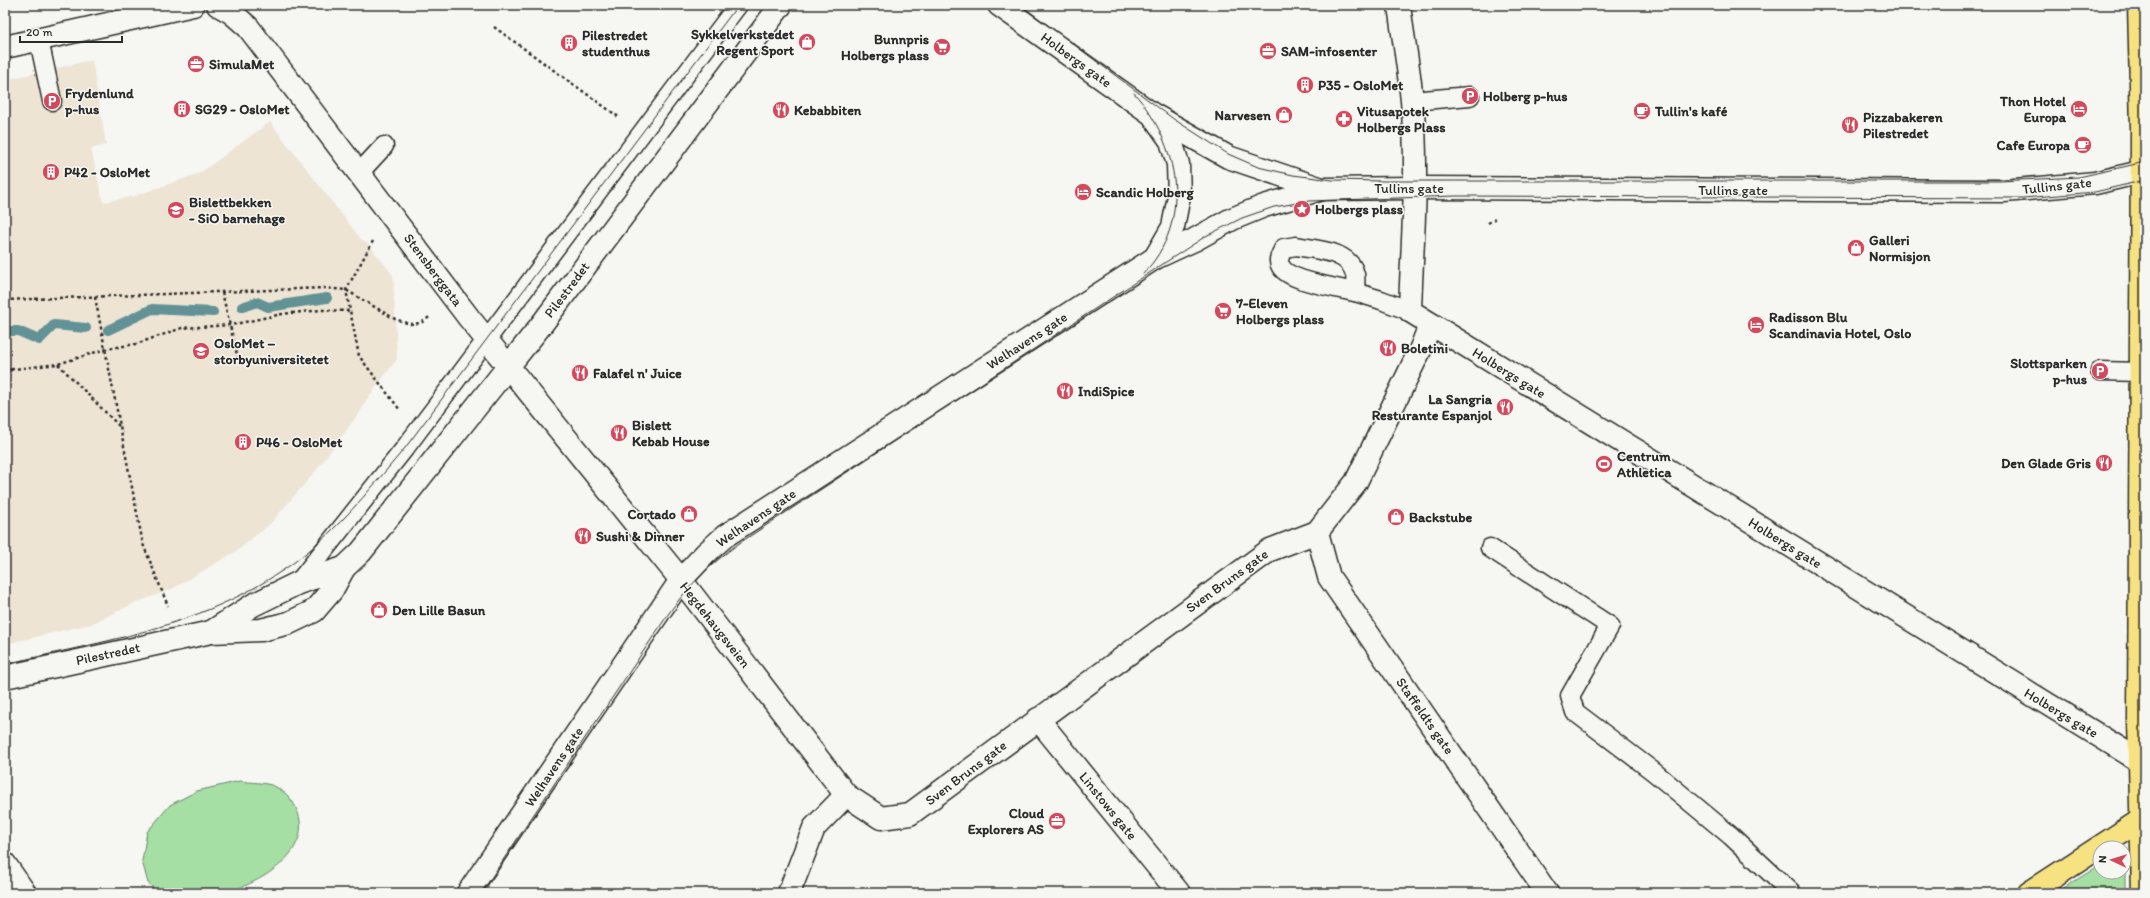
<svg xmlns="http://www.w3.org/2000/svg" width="2150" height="898" font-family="Itim,sans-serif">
  <rect width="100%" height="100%" fill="#f6f6f2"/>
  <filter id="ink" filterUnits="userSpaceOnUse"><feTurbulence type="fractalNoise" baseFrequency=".025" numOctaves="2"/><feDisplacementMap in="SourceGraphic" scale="8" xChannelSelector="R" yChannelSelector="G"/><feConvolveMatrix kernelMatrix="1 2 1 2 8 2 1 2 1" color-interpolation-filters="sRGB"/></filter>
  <g filter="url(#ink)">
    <!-- built -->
    <polygon fill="#ede4d3" points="92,60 106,145 91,149 103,202 135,196 200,173 270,122 360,238 369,245 393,275 397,359 367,399 360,412 314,473 270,524 238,550 172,589 137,602 91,624 5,644 5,80"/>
    <!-- green -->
    <g fill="#a5dfa4" stroke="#688568">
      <path d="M240,781C250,783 267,782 276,787C287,793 294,801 298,813C312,852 262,882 230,891C210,897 185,893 164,893L157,891L148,883L142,861L147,832L170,805L197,791Z"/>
      <polygon points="2125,849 2125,893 2056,893 2100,865 2100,872 2124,872"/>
    </g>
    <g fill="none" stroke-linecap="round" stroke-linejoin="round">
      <!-- stream -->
      <g stroke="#629296" stroke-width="10">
        <polyline points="242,307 257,302 268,307 327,298"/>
        <polyline points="108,330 152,309 213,312"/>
        <polyline points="5,331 18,331 39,340 54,325 86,328"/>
      </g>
      <defs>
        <g id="service">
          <polyline points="39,40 52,101"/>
          <polyline points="1412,101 1470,96"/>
          <polyline points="359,173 384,146"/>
          <path d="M1296,246C1316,250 1349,250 1355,274C1356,279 1355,287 1355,292C1338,288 1286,281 1280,265C1277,259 1281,254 1284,248Z"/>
          <polyline points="1355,292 1381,300 1410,311"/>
          <polyline points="2100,371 2140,372"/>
          <polyline points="1490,548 1610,626 1570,696 1575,712 1654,772 1731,836 1792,893"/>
          <polyline points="298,583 405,448 738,5"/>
        </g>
        <g id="minor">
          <polyline points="218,5 232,13 248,27 469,318 681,580 846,795 881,818 910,814 1270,550 1317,532 1356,482 1421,348 1430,325"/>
          <polyline points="999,5 1152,114 1228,157 1322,189"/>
          <path d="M1399,5C1403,37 1409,69 1412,101C1419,171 1412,242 1410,311L2140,761"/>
          <polyline points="5,47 193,5"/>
          <polyline points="1154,117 1171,141 1178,164 1179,196 1173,227 1155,258"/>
          <polyline points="1317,532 1329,577 1547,893"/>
          <polyline points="1038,719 1179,893"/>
          <polyline points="5,864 25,893"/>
          <polyline points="468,893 681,580 706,553 725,536 1155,258 1194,240 1232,219 1264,206 1322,189 1414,188 2004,191 2095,183 2145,171"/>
          <polyline points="789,893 814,828 846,795"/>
        </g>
        <g id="secondary">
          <polyline points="211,632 253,605 298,583 344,568"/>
          <polyline points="5,677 211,632 261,630 289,623 314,611 332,590 344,568 361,552 380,528 542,324 781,5"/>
        </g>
        <g id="primary">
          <polyline points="2139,5 2142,129 2139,719 2143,893"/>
          <polyline points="2029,893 2141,820"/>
        </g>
      </defs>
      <!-- service casing -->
      <use href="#service" stroke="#2b2b2b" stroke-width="21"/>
      <!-- minor casing -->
      <use href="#minor" stroke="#2b2b2b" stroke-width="25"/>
      <!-- secondary casing -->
      <use href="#secondary" stroke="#2b2b2b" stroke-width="25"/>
      <!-- primary casing -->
      <use href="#primary" stroke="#2b2b2b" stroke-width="25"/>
      <!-- path -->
      <g stroke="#2b2b2b" stroke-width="2.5" stroke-dasharray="3 3" stroke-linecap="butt">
        <polyline points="494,27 620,118"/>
        <polyline points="1488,223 1495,219"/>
        <polyline points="373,241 346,290 359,356 400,410"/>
        <polyline points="222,292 239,363"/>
        <polyline points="95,297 143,544 168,606"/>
        <polyline points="5,300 324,288 346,290 395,319 410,324 421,323 431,316"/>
        <polyline points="58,364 121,428"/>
        <polyline points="5,365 12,371"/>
        <polyline points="5,370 58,364 106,349 136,344 182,328 231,325 282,314 322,310 350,311"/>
      </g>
      <!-- service -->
      <use href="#service" stroke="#f6f6f2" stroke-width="18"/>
      <!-- minor -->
      <use href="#minor" stroke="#f6f6f2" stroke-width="22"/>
      <!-- secondary -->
      <use href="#secondary" stroke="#f6f6f2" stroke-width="22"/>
      <!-- primary -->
      <use href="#primary" stroke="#f7e281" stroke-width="22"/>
      <!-- tram -->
      <g stroke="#2b2b2b" stroke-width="1">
        <polyline points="1021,5 1175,120 1228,154 1258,167 1293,175 1332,180 1384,181 2000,181 2079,177 2145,162"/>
        <path d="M1134,93C1179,143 1194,222 1143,274"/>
        <path d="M5,664C118,638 226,623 317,544C350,515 377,481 405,448L738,5"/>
        <path d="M481,893L669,613C689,585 711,564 738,544L1169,260L1206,236L1242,218L1274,207L1309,201L1456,196L2023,198L2095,192L2145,180"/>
      </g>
    </g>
  </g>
  <!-- icons -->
  <defs>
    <symbol id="shop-disc" viewBox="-11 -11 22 22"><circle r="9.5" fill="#d1495b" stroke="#f6f6f2"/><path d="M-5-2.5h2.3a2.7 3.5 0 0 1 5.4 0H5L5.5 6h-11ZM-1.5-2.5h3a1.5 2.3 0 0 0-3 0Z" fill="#fff"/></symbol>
    <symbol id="building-disc" viewBox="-11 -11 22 22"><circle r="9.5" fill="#d1495b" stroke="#f6f6f2"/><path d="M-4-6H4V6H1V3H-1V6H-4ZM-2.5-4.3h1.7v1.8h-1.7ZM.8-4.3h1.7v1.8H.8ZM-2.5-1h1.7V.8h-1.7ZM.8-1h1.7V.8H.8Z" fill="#fff"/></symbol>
    <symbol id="supermarket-disc" viewBox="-11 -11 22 22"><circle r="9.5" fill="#d1495b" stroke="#f6f6f2"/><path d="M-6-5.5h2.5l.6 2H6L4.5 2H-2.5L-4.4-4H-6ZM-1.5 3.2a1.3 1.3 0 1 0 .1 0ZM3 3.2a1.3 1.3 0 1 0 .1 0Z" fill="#fff"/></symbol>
    <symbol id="office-disc" viewBox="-11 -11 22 22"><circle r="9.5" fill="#d1495b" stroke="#f6f6f2"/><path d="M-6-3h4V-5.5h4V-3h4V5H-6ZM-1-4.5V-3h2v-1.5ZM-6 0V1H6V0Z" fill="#fff"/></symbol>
    <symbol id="parking-disc" viewBox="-11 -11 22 22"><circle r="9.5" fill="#d1495b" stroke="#f6f6f2"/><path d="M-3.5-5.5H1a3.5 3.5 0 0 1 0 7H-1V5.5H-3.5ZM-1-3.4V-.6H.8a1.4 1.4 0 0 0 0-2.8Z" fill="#fff"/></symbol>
    <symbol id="hotel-disc" viewBox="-11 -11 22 22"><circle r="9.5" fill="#d1495b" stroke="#f6f6f2"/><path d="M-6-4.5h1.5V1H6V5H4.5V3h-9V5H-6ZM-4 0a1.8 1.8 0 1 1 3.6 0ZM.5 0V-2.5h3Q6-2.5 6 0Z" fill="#fff"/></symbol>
    <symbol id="restaurant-disc" viewBox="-11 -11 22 22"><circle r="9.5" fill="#d1495b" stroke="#f6f6f2"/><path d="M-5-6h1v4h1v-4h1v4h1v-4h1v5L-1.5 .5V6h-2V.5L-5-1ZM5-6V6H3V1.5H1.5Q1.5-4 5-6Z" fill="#fff"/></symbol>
    <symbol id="cafe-disc" viewBox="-11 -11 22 22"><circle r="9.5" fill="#d1495b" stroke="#f6f6f2"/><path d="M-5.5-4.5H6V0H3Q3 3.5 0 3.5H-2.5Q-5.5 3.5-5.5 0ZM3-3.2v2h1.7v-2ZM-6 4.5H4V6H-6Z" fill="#fff"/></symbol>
    <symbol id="pharmacy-disc" viewBox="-11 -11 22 22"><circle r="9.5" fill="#d1495b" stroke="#f6f6f2"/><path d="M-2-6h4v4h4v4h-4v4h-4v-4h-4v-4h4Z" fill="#fff"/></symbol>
    <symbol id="sight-disc" viewBox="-11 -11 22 22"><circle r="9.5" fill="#d1495b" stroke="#f6f6f2"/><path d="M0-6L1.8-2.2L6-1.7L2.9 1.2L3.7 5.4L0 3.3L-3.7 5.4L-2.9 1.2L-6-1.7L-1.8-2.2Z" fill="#fff"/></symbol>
    <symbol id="school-disc" viewBox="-11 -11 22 22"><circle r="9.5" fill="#d1495b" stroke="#f6f6f2"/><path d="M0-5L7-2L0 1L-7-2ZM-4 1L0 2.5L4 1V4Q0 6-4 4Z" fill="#fff"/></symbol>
    <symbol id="university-disc" viewBox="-11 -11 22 22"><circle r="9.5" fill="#d1495b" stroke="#f6f6f2"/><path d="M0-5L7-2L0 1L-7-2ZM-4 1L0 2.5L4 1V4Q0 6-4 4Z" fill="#fff"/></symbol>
    <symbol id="stadium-disc" viewBox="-11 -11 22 22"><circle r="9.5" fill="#d1495b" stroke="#f6f6f2"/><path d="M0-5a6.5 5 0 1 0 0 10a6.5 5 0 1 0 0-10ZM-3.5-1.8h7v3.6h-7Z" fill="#fff"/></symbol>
  </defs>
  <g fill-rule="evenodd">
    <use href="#shop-disc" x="797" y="32" width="20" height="20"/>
    <use href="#building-disc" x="559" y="33" width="20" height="20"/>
    <use href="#supermarket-disc" x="932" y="37" width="20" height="20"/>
    <use href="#office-disc" x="1258" y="41" width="20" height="20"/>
    <use href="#office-disc" x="186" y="54" width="20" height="20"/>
    <use href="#building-disc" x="1295" y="75" width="20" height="20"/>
    <use href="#parking-disc" x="1460" y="86" width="20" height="20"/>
    <use href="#parking-disc" x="42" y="91" width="20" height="20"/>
    <use href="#building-disc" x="172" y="99" width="20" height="20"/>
    <use href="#hotel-disc" x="2069" y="99" width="20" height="20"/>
    <use href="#restaurant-disc" x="771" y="100" width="20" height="20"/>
    <use href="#cafe-disc" x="1632" y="101" width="20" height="20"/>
    <use href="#shop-disc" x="1274" y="105" width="20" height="20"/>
    <use href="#pharmacy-disc" x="1334" y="109" width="20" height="20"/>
    <use href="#restaurant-disc" x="1840" y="115" width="20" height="20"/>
    <use href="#cafe-disc" x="2073" y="135" width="20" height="20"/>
    <use href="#building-disc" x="41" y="162" width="20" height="20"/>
    <use href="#hotel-disc" x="1073" y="182" width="20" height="20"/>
    <use href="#sight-disc" x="1292" y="199" width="20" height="20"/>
    <use href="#school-disc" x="166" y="200" width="20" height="20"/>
    <use href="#shop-disc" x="1846" y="238" width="20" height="20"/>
    <use href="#supermarket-disc" x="1213" y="301" width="20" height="20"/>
    <use href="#hotel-disc" x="1746" y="315" width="20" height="20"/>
    <use href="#restaurant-disc" x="1378" y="338" width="20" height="20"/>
    <use href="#university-disc" x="191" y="341" width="20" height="20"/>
    <use href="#parking-disc" x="2090" y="361" width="20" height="20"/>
    <use href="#restaurant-disc" x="570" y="363" width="20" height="20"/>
    <use href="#restaurant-disc" x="1055" y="381" width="20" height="20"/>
    <use href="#restaurant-disc" x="1495" y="397" width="20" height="20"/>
    <use href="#restaurant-disc" x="609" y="423" width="20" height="20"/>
    <use href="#building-disc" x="233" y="432" width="20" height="20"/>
    <use href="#restaurant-disc" x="2094" y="453" width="20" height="20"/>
    <use href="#stadium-disc" x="1594" y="454" width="20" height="20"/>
    <use href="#shop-disc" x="679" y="504" width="20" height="20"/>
    <use href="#shop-disc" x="1386" y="507" width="20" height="20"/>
    <use href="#restaurant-disc" x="573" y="526" width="20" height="20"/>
    <use href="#shop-disc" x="369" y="600" width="20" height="20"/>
    <use href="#office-disc" x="1047" y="811" width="20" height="20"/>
  </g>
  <g text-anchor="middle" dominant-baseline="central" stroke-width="3" stroke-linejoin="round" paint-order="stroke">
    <!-- poi labels -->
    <g font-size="14" font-weight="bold" fill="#2b2b2b" stroke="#f6f6f2" text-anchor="start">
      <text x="794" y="34" text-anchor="end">Sykkelverkstedet<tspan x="794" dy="16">Regent Sport</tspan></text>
      <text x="582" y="35">Pilestredet<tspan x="582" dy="16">studenthus</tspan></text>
      <text x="929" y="39" text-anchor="end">Bunnpris<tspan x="929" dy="16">Holbergs plass</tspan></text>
      <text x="1281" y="51">SAM-infosenter</text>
      <text x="209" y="64">SimulaMet</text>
      <text x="1318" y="85">P35 - OsloMet</text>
      <text x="65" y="93">Frydenlund<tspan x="65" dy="16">p-hus</tspan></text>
      <text x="1483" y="96">Holberg p-hus</text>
      <text x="2066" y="101" text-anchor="end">Thon Hotel<tspan x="2066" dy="16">Europa</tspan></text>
      <text x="195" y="109">SG29 - OsloMet</text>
      <text x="794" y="110">Kebabbiten</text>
      <text x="1357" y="111">Vitusapotek<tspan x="1357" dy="16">Holbergs Plass</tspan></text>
      <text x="1655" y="111">Tullin's kafé</text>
      <text x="1271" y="115" text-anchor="end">Narvesen</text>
      <text x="1863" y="117">Pizzabakeren<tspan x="1863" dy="16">Pilestredet</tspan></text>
      <text x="2070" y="145" text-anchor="end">Cafe Europa</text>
      <text x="64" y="172">P42 - OsloMet</text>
      <text x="1096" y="192">Scandic Holberg</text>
      <text x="189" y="202">Bislettbekken<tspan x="189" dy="16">- SiO barnehage</tspan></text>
      <text x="1315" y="209">Holbergs plass</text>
      <text x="1869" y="240">Galleri<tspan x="1869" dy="16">Normisjon</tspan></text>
      <text x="1236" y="303">7-Eleven<tspan x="1236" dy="16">Holbergs plass</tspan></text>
      <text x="1769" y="317">Radisson Blu<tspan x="1769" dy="16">Scandinavia Hotel, Oslo</tspan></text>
      <text x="214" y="343">OsloMet –<tspan x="214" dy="16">storbyuniversitetet</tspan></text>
      <text x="1401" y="348">Boletini</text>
      <text x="2087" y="363" text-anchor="end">Slottsparken<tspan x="2087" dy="16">p-hus</tspan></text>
      <text x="593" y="373">Falafel n' Juice</text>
      <text x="1078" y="391">IndiSpice</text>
      <text x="1492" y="399" text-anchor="end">La Sangria<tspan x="1492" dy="16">Resturante Espanjol</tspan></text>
      <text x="632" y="425">Bislett<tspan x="632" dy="16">Kebab House</tspan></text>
      <text x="256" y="442">P46 - OsloMet</text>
      <text x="1617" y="456">Centrum<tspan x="1617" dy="16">Athletica</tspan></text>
      <text x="2091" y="463" text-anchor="end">Den Glade Gris</text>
      <text x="676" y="514" text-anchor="end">Cortado</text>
      <text x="1409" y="517">Backstube</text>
      <text x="596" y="536">Sushi &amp; Dinner</text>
      <text x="392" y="610">Den Lille Basun</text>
      <text x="1044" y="813" text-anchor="end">Cloud<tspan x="1044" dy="16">Explorers AS</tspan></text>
    </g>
    <!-- street labels -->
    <g font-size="14" fill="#2b2b2b" stroke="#f6f6f2">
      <text transform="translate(1076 60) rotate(36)">Holbergs gate</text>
      <text transform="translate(2057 186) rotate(-6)">Tullins gate</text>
      <text x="1409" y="188">Tullins gate</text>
      <text x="1733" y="190">Tullins gate</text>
      <text transform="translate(433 270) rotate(53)">Stensberggata</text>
      <text transform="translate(567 290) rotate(-53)">Pilestredet</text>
      <text transform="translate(1027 341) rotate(-33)">Welhavens gate</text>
      <text transform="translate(1509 373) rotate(32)">Holbergs gate</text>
      <text transform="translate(756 518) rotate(-34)">Welhavens gate</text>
      <text transform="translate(1785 543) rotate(32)">Holbergs gate</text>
      <text transform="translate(1227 581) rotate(-36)">Sven Bruns gate</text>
      <text transform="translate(715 625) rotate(52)">Hegdehaugsveien</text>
      <text transform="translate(108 654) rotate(-12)">Pilestredet</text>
      <text transform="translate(2061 713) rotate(31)">Holbergs gate</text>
      <text transform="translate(1425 716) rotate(55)">Staffeldts gate</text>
      <text transform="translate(554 767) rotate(-56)">Welhavens gate</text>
      <text transform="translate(966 773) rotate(-37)">Sven Bruns gate</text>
      <text transform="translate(1108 806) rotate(51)">Linstows gate</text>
    </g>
  </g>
  <!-- margin -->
  <rect width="2150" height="898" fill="none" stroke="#f6f6f2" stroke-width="20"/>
  <rect x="10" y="10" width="2130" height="878" fill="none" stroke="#2b2b2b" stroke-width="1.5" filter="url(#ink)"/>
  <!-- north arrow -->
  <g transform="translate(2112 860) rotate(274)"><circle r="19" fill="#f6f6f2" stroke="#a5a5a2"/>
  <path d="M0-3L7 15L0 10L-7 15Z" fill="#d1495b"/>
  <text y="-6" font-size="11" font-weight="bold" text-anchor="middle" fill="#2b2b2b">N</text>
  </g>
  <!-- scale -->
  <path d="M20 36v6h102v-6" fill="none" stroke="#2b2b2b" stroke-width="2"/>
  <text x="26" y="36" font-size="12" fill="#2b2b2b" stroke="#f6f6f2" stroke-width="3" paint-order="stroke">20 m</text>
</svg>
